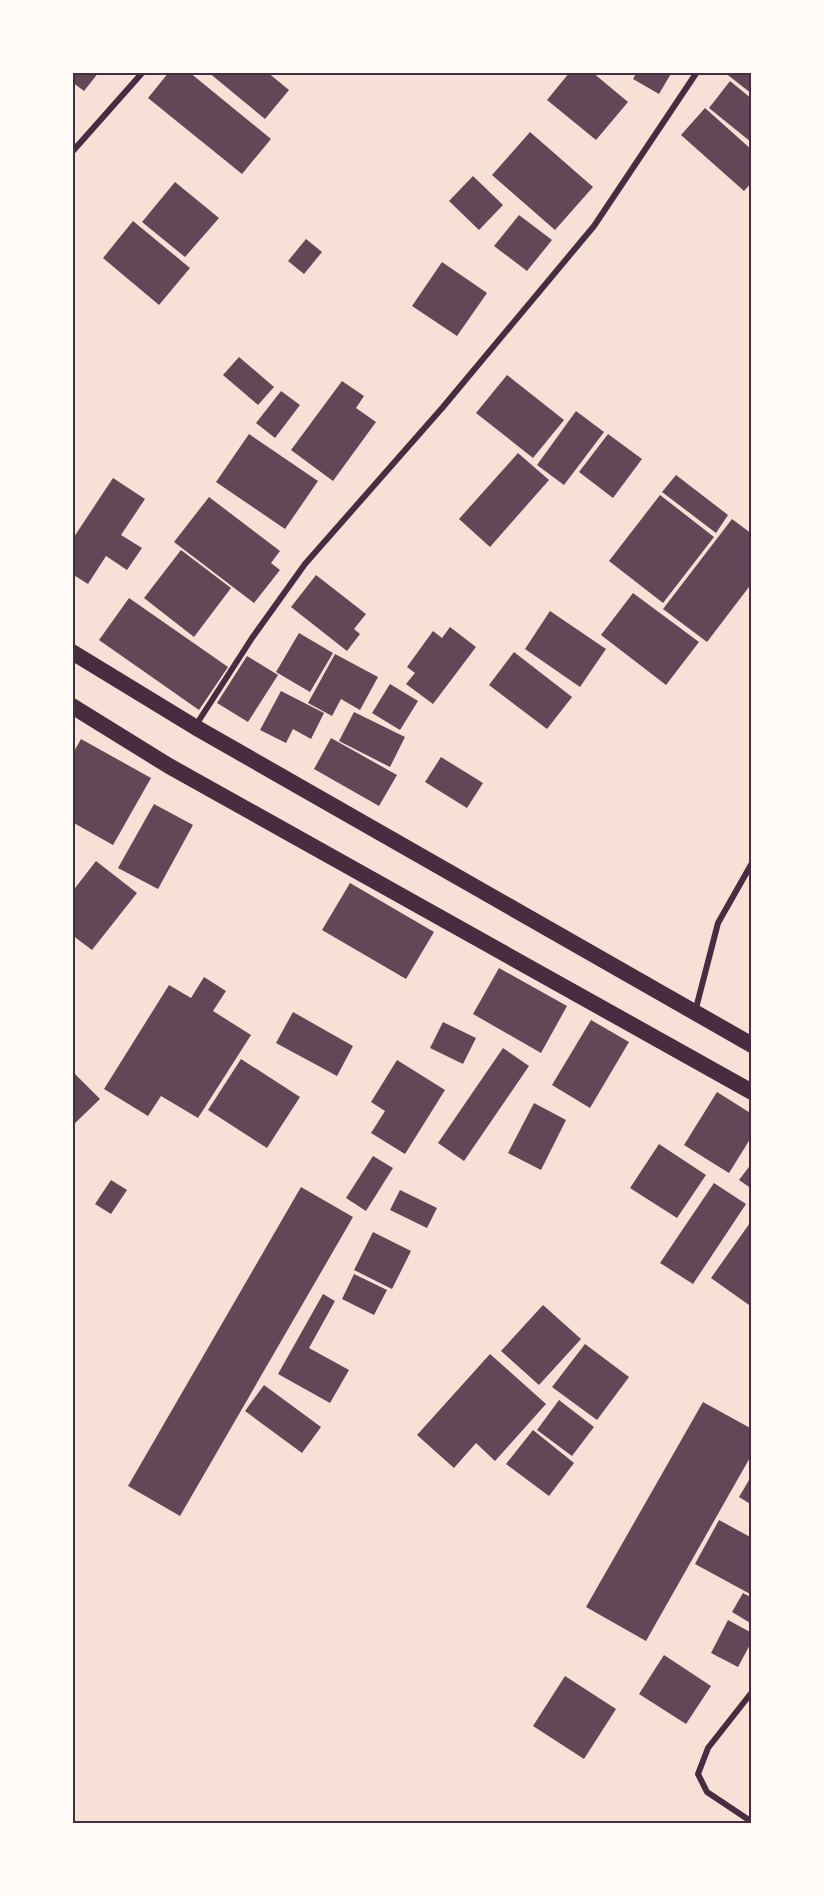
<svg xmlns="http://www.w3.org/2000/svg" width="824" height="1896" font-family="Lato,sans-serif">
  <rect width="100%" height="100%" fill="#f7e1d7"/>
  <!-- building -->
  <g fill="#644757">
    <polygon points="72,72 99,72 84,91 72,82"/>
    <polygon points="169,72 189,72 271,139 242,174 148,98"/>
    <polygon points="208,72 267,72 289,90 265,119"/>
    <polygon points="570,72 592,72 628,102 596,140 547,100"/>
    <polygon points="637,72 672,72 659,94 633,79"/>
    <polygon points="724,72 752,72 752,94"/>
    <polygon points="730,81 752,99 751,142 709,108"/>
    <polygon points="705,108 752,150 752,182 744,191 681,135"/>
    <polygon points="530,132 593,187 555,230 492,175"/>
    <polygon points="473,176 503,205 479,230 449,201"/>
    <polygon points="175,182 219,218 185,257 142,222"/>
    <polygon points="519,215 552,240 527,271 494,246"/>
    <polygon points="133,221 190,268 159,305 103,258"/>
    <polygon points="306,239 322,252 304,274 288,261"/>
    <polygon points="442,262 487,293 457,336 412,306"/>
    <polygon points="239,357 274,387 258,405 223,375"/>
    <polygon points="507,375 564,420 533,458 476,413"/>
    <polygon points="342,381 364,396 356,408 376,422 333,481 291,450"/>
    <polygon points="281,391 300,405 275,438 256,423"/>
    <polygon points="576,411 604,432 564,485 537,465"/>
    <polygon points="249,434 318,481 285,529 216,482"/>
    <polygon points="608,434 642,459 613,498 579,472"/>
    <polygon points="518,453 549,480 490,547 459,519"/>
    <polygon points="676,475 728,515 716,533 662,492"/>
    <polygon points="113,478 145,499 121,535 142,548 127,570 106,556 88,584 72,574 72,540"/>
    <polygon points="660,495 714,537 663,603 609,561"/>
    <polygon points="209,497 280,551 271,563 280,570 254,603 174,542"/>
    <polygon points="732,519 752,534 752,583 707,642 663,609"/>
    <polygon points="181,550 231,588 194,637 144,598"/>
    <polygon points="316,575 366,614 354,629 360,634 347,651 291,607"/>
    <polygon points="633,593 699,642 666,685 601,635"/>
    <polygon points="129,598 228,667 199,710 99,640"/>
    <polygon points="550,611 606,649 580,687 525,649"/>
    <polygon points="450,627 476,647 433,704 406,684 415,673 407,667 433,631 442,638"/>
    <polygon points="299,633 333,653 310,692 276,672"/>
    <polygon points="514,652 572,697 547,729 489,685"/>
    <polygon points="335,654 378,677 360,710 341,699 332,716 308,703"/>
    <polygon points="247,656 278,675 248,722 217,703"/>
    <polygon points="390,684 418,701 400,730 372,713"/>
    <polygon points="281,691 324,713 311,739 293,729 286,743 260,730"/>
    <polygon points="354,712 405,737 390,767 339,741"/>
    <polygon points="331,738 397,775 379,806 314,769"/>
    <polygon points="81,739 151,778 113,845 72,822 72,755"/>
    <polygon points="441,757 483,783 467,808 425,782"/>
    <polygon points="154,804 193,825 158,889 118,868"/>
    <polygon points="96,861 137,893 92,950 72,935 72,892"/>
    <polygon points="350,883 434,932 406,979 322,930"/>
    <polygon points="499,968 567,1006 541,1053 473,1014"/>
    <polygon points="204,977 226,991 213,1011 251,1035 198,1118 161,1096 148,1116 104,1089 169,985 191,998"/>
    <polygon points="293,1012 353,1046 337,1076 276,1043"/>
    <polygon points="591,1020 629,1042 590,1108 552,1085"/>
    <polygon points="443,1022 476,1038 463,1064 430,1048"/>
    <polygon points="503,1048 529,1066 464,1161 438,1143"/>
    <polygon points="241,1059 300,1097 267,1148 208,1110"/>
    <polygon points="397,1060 445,1090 405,1154 371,1133 385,1111 371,1102"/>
    <polygon points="73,1072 100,1099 72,1126 72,1073"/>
    <polygon points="717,1092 752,1114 752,1136 729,1173 684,1145"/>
    <polygon points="534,1103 566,1120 541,1170 508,1153"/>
    <polygon points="659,1144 706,1175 677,1218 630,1188"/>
    <polygon points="373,1156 393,1168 366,1211 346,1198"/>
    <polygon points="752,1163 752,1189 739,1180"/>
    <polygon points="111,1180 127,1190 111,1214 95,1204"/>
    <polygon points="714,1183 746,1204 693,1284 660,1263"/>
    <polygon points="301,1187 353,1217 180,1516 128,1486"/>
    <polygon points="400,1190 437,1208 427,1228 390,1210"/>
    <polygon points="752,1220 752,1301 749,1305 711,1278"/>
    <polygon points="373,1232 411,1251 392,1289 354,1270"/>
    <polygon points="354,1274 387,1290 374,1315 342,1299"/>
    <polygon points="323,1294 335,1301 309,1348 349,1370 330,1403 278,1374"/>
    <polygon points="543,1305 581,1339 539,1385 501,1351"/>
    <polygon points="585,1344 629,1377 597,1420 552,1387"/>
    <polygon points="490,1354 546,1404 495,1461 476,1443 454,1468 417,1435"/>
    <polygon points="264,1385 321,1427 302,1453 245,1411"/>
    <polygon points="559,1400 594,1427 572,1456 537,1430"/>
    <polygon points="703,1402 752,1429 752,1454 646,1641 586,1607"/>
    <polygon points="533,1430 574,1463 549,1496 506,1464"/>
    <polygon points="752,1475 752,1505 739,1497"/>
    <polygon points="719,1520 752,1538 752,1595 695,1564"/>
    <polygon points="743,1593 752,1598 752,1624 732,1612"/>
    <polygon points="728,1620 752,1633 752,1641 738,1667 711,1653"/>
    <polygon points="664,1655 711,1686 686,1724 639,1694"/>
    <polygon points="565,1676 616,1709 584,1759 533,1726"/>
  </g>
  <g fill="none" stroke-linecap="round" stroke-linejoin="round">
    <!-- minor -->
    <g stroke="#4a2c40" stroke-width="6">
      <polyline points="72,152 143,72"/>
      <polyline points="196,725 252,638 305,564 443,407 594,226 697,72"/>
      <polyline points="695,1012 718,923 752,863"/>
      <polyline points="752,1692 708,1748 698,1774 707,1792 752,1822"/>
    </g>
    <!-- trunk -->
    <g stroke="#4a2c40" stroke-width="16">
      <polyline points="72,652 195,727 752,1045"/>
      <polyline points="72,706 169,766 752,1092"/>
    </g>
  </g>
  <!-- border -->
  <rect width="824" height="1896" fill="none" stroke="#fffaf5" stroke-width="147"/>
  <rect x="74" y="74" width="676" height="1748" fill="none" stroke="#4a2c40" stroke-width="2"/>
</svg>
